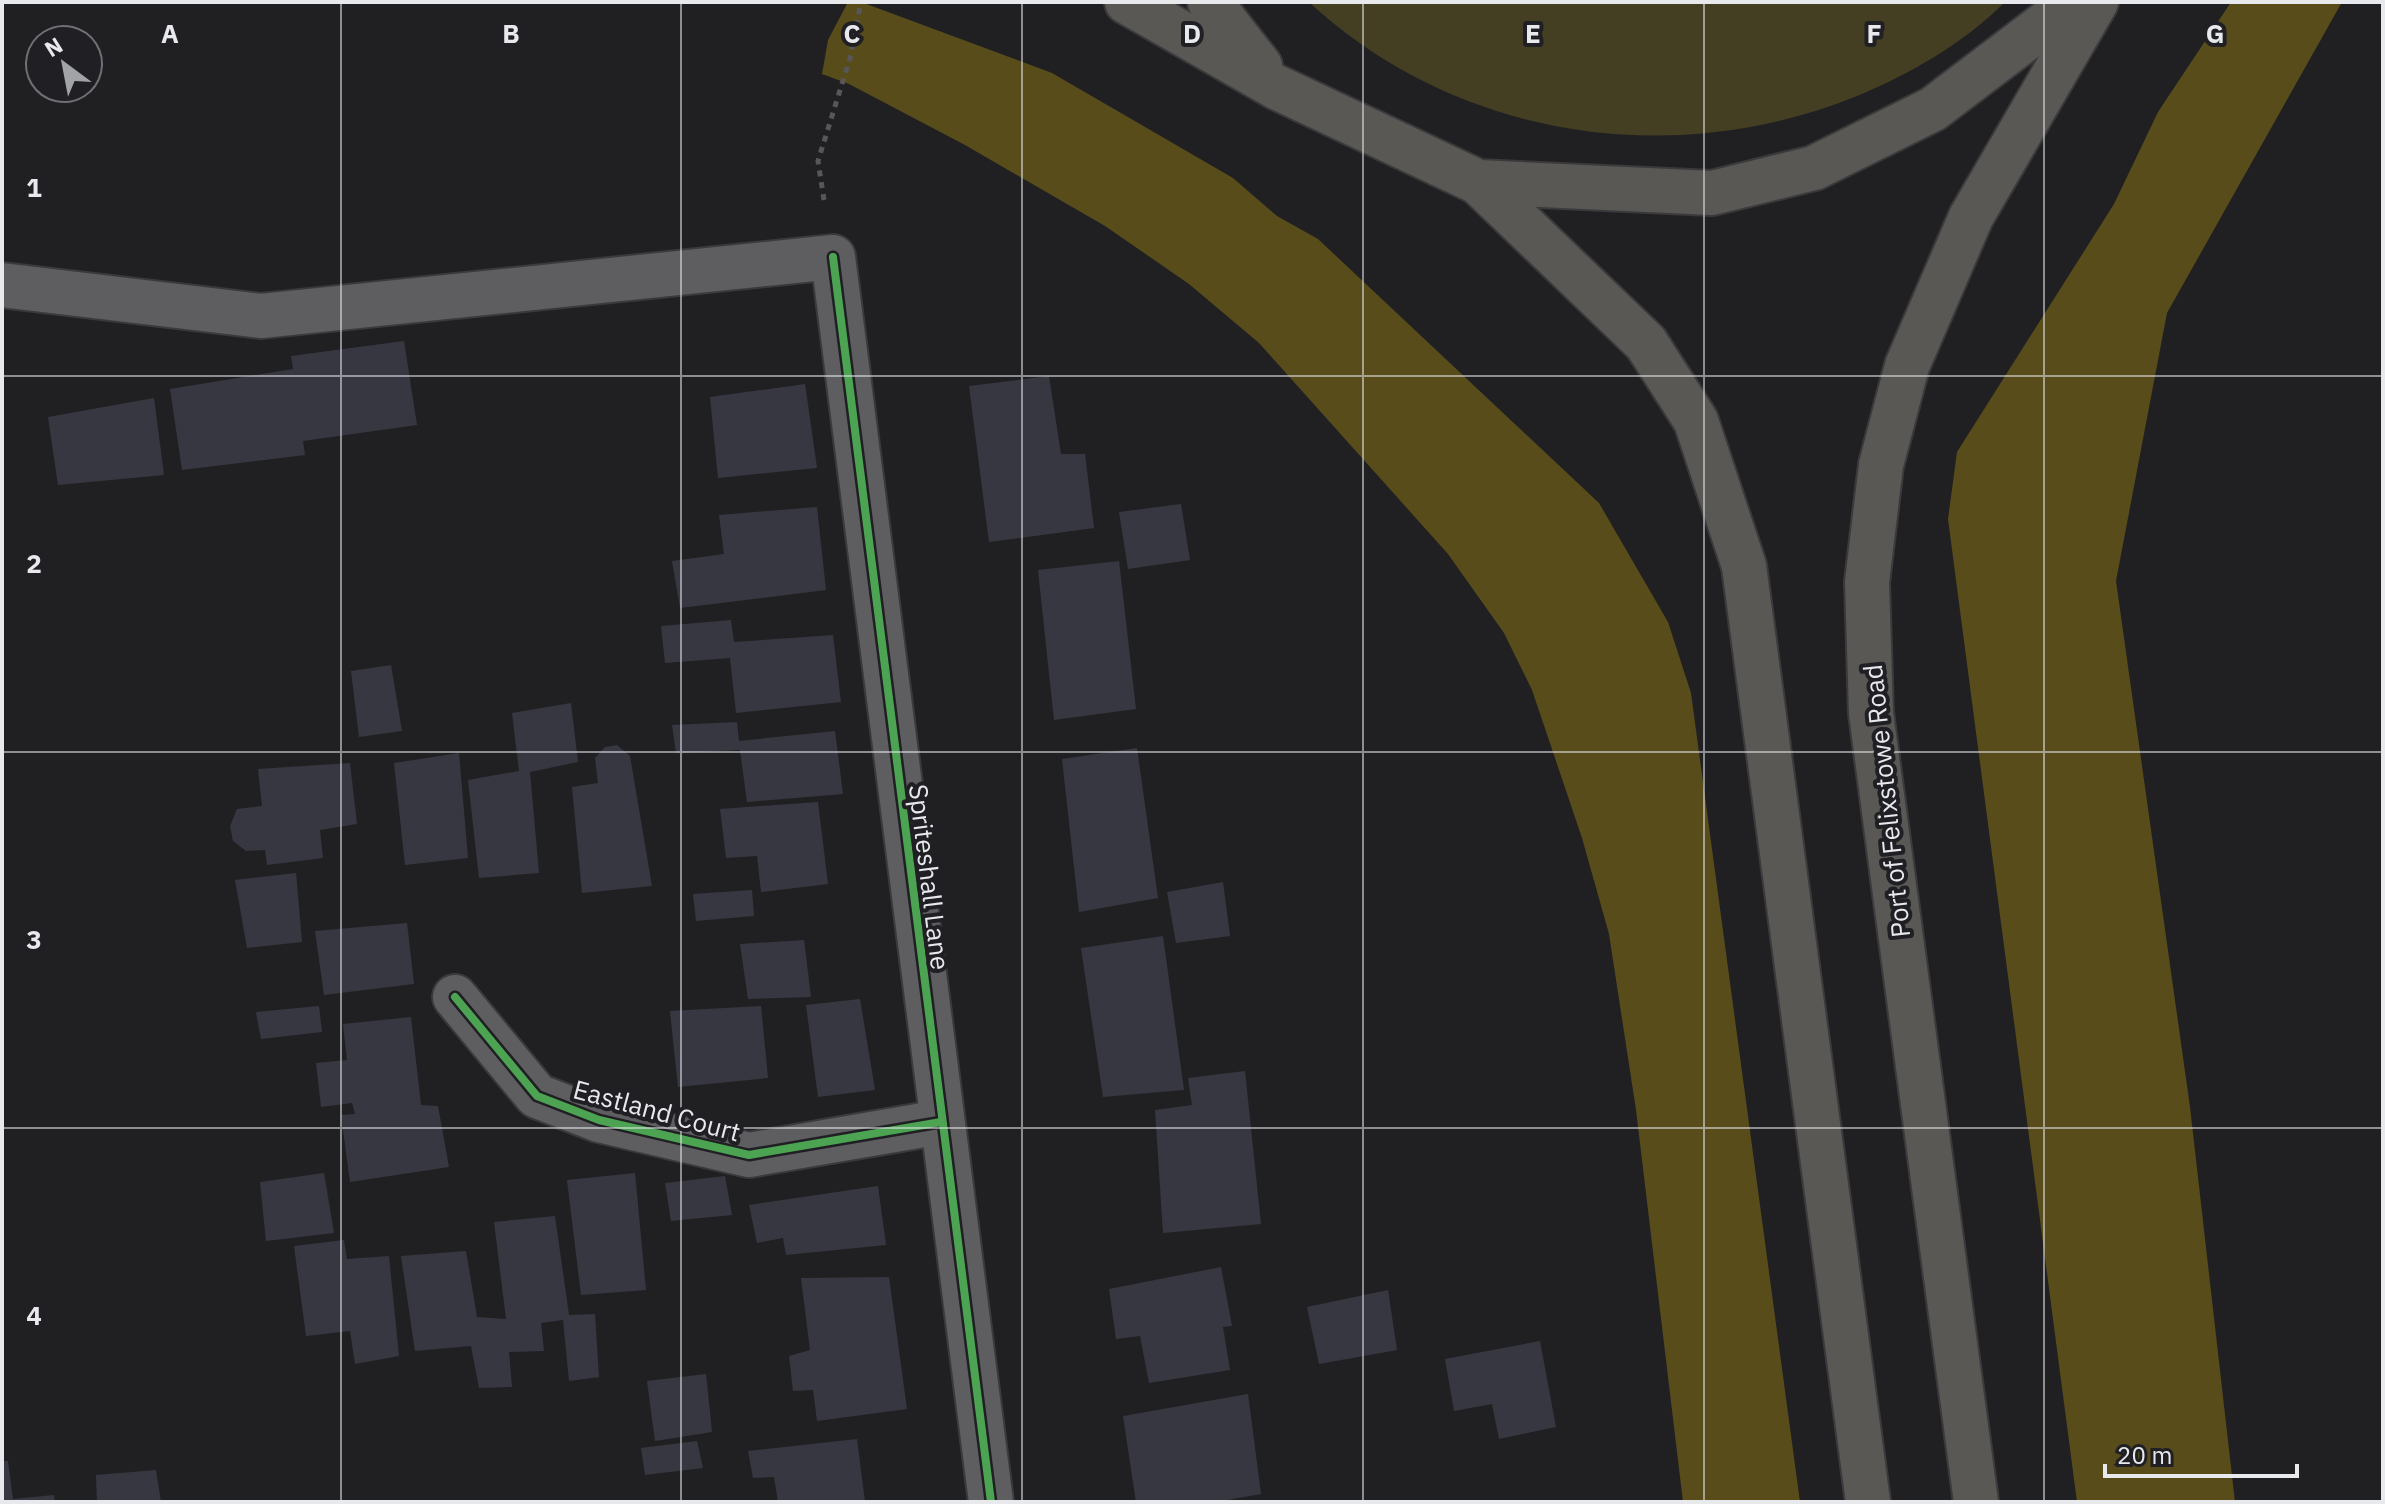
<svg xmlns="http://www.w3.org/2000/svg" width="2385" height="1504" font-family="'IBM Plex Sans',sans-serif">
  <rect width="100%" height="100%" fill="#202023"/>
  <!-- green -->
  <path fill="#443e22" d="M1309,2H2005C1964,43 1910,74 1857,96C1672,171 1457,139 1309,2Z"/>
  <!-- forest -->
  <g fill="#574c1a">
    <polygon points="848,2 861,2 1052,73 1233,178 1277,216 1318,239 1599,503 1668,622 1691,693 1800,1502 1683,1502 1636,1110 1609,934 1582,838 1532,690 1504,633 1448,554 1259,343 1189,284 1105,226 965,145 849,84 822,74 828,40"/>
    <polygon points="2231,2 2342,2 2167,313 2116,581 2190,1107 2235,1502 2077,1502 1948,519 1957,452 2114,204 2158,112"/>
  </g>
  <!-- building -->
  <g fill="#373741">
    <polygon points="404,341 417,425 303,441 305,455 182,470 170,389 293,369 291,356"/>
    <polygon points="1049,376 1061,454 1085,454 1094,528 989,542 969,386"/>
    <polygon points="805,384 817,468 718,478 710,397"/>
    <polygon points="154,398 164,475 58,485 48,417"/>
    <polygon points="1181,504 1190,560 1128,569 1119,512"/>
    <polygon points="817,507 826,590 680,608 672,561 724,554 719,515"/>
    <polygon points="1119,561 1136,709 1054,720 1038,570"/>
    <polygon points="731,620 734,642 833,635 841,702 736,713 730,658 665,663 661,626"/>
    <polygon points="391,665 402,731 359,737 351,671"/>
    <polygon points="571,703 578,762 530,772 539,873 479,878 468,780 519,771 512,713"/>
    <polygon points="737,722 739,741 835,731 843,794 747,802 740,750 676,753 672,725"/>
    <polygon points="617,745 630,756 652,886 582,893 572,787 598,783 595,758 605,747"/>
    <polygon points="1137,748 1158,898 1079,912 1062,759"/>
    <polygon points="459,753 468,858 405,865 394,763"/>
    <polygon points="350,763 357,824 320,830 323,858 267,865 265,850 246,851 233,841 230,826 237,809 262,806 258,769"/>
    <polygon points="818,802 828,884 761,892 757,856 726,858 720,809"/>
    <polygon points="296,873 302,942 247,948 235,880"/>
    <polygon points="1223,882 1230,936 1176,943 1167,892"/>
    <polygon points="752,890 754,916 696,921 693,894"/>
    <polygon points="407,923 414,984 324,995 315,931"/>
    <polygon points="1163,936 1184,1090 1103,1097 1081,948"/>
    <polygon points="804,940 811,997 748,999 740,944"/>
    <polygon points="860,999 875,1090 818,1097 806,1005"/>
    <polygon points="319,1006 322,1032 261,1039 256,1012"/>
    <polygon points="761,1006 768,1078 678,1087 670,1011"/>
    <polygon points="411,1017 421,1105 438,1106 449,1167 350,1182 341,1115 355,1114 352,1103 321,1107 316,1063 347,1060 343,1024"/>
    <polygon points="1245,1071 1261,1224 1163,1233 1155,1110 1192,1105 1188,1078"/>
    <polygon points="324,1173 334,1233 266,1241 260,1182"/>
    <polygon points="635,1173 646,1290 581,1295 567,1180"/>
    <polygon points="725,1176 732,1215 671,1221 665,1183"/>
    <polygon points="878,1186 886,1245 786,1255 783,1238 757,1243 749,1205"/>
    <polygon points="555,1216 569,1315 595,1314 599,1377 569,1381 563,1320 541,1323 544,1351 509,1352 512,1387 479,1388 471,1346 415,1351 401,1256 466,1251 477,1317 506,1319 494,1222"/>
    <polygon points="344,1240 347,1259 389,1256 399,1356 355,1364 350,1331 306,1336 294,1246"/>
    <polygon points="1221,1267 1232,1326 1223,1327 1230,1370 1149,1383 1140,1336 1116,1339 1109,1289"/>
    <polygon points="889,1277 907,1409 817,1421 813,1390 793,1391 789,1356 810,1350 801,1278"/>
    <polygon points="1388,1290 1397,1350 1319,1364 1307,1307"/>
    <polygon points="1540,1341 1556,1427 1499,1439 1492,1404 1454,1411 1445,1359"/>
    <polygon points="706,1374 712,1432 655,1441 647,1381"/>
    <polygon points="1248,1394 1261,1494 1216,1502 1136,1502 1123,1416"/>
    <polygon points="857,1439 865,1502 778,1502 774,1477 753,1478 748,1451"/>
    <polygon points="697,1441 703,1468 645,1475 641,1448"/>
    <polygon points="2,1461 8,1461 13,1499 54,1495 55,1502 2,1502"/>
    <polygon points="156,1470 161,1502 97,1502 96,1475"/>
  </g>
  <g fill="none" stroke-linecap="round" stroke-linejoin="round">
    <defs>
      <g id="minor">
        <polyline points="2,285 261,316 833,257 991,1502"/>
        <polyline points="455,997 537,1096 599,1120 749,1155 941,1122"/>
      </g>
      <g id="highway">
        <polyline points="1127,2 1276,87 1478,182 1712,193 1814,168 1933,109 2074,2"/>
        <polyline points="1210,2 1260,66"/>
        <polyline points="1478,182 1646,343 1696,421 1744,566 1868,1502"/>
        <polyline points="1976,1502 1871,713 1867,582 1881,465 1907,366 1971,217 2096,2"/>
      </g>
    </defs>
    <!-- minor casing -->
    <use href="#minor" stroke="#3a3a3d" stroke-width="48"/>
    <!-- highway casing -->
    <use href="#highway" stroke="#3a3a3d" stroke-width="48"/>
    <!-- path -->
    <polyline stroke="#575759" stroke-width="5" stroke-dasharray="6 6" stroke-linecap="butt" points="824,200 818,161 850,58 861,2"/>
    <!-- minor -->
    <use href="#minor" stroke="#5e5e60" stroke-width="44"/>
    <!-- highway -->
    <use href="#highway" stroke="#5a5854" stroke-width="44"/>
    <defs>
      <g id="cycleway">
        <polyline points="833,257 991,1502"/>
        <polyline points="455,997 537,1096 599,1120 749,1155 941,1122"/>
      </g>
    </defs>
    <!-- cycleway casing -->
    <use href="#cycleway" stroke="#1f1f24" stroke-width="13"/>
    <!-- cycleway -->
    <use href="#cycleway" stroke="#4ca352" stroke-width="8"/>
  </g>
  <!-- grid -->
  <path fill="none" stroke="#e8e9ec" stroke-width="2" stroke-opacity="0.55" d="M341,2V1502M681,2V1502M1022,2V1502M1363,2V1502M1704,2V1502M2044,2V1502M2,376H2383M2,752H2383M2,1128H2383"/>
  <g text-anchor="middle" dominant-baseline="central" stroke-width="8" stroke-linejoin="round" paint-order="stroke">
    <!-- street labels -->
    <g font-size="26" fill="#e8e9ec" stroke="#1f1f24">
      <text transform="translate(1886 801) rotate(-96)">Port of Felixstowe Road</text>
      <text transform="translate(930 877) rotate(83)">Spriteshall Lane</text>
      <text transform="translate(657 1110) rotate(15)">Eastland Court</text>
    </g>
  </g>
  <g font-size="26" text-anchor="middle" font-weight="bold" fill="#e8e9ec" stroke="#1f1f24" stroke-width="8" stroke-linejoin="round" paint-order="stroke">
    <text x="170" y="43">A</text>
    <text x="511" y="43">B</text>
    <text x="852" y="43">C</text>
    <text x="1192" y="43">D</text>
    <text x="1533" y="43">E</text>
    <text x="1874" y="43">F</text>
    <text x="2215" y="43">G</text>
    <text x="34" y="197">1</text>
    <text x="34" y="573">2</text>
    <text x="34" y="949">3</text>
    <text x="34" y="1325">4</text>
  </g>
  <!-- border -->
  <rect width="2385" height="1504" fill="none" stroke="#e8e9ec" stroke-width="8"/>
  <!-- north arrow -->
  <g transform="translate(64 64) rotate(328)"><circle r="38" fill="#1f1f24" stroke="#6f7074" stroke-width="2"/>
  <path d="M0-6L14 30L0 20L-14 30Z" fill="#a2a3a6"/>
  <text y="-12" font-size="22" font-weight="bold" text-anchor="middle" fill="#e8e9ec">N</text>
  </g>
  <!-- scale -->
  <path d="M2105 1464v12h192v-12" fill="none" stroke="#e8e9ec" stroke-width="4"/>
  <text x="2117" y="1464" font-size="24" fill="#e8e9ec" stroke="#1f1f24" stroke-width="6" paint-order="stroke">20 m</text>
</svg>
